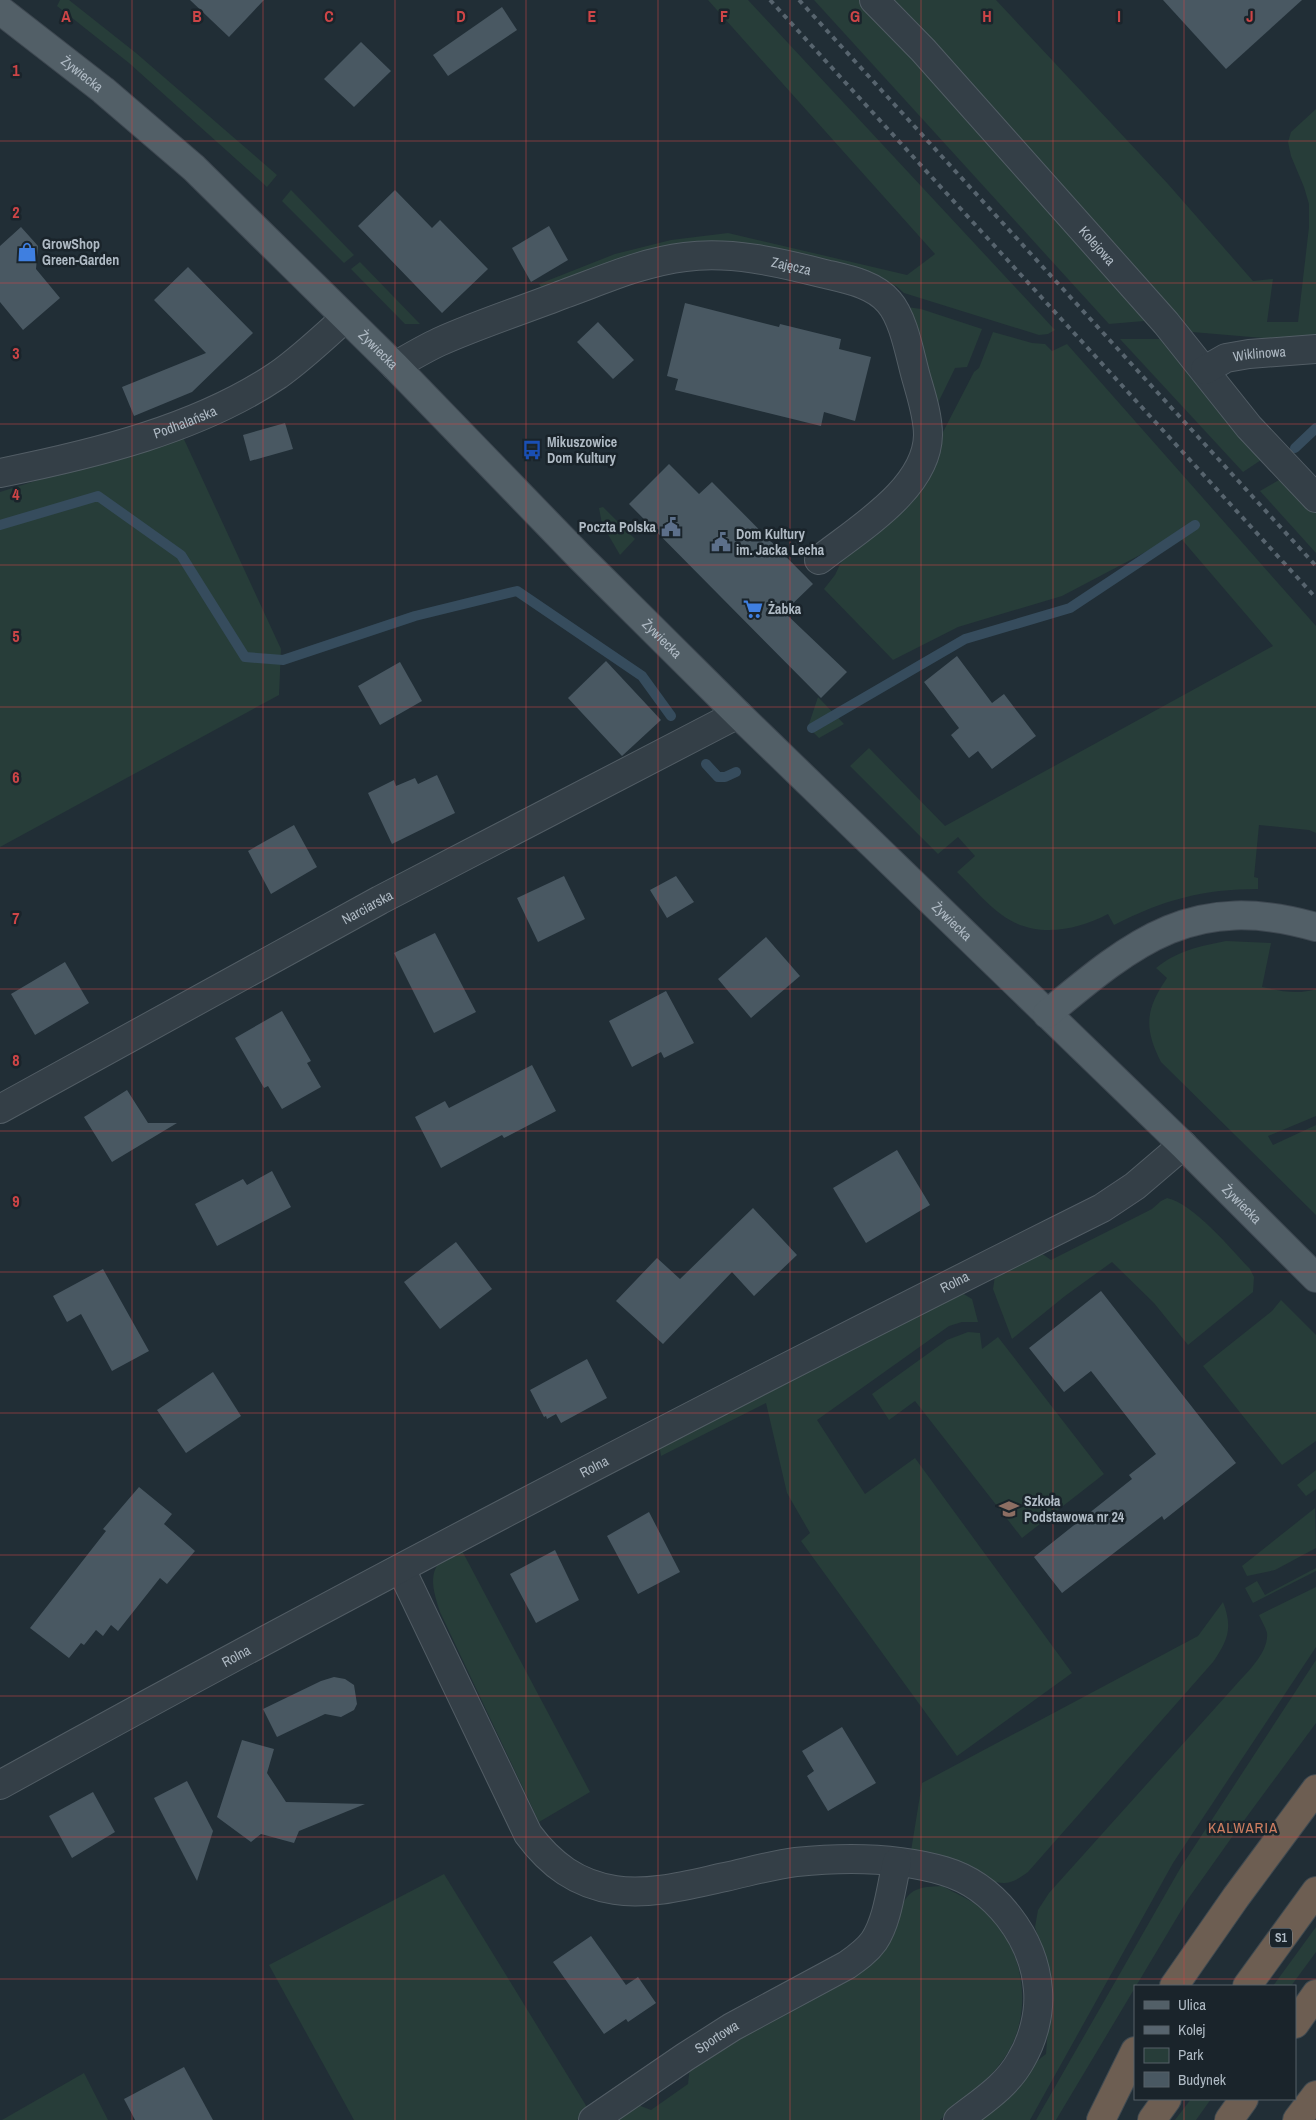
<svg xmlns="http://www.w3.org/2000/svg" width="1316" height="2120" font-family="'Archivo Narrow',sans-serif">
  <rect width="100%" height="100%" fill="#212e36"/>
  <!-- green -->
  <g fill="#273d39">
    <polygon points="60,0 69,0 136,53 277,175 267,187 129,63 57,6"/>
    <polygon points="708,0 748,0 1055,330 1048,334 1039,335 904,293 896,286 791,258 722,246 544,292 539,284 615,254 671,240 728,233 907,275 935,254"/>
    <polygon points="814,0 860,0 917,58 1145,314 1144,321 1109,324"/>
    <polygon points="883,0 996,0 1168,184 1253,281 1273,279 1267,322 1298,322 1309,227 1309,204 1304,187 1291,156 1288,142 1291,132 1316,109 1316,339 1288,340 1192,332 1184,327"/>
    <polygon points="291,190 354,255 344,263 282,201"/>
    <polygon points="360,262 420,324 405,324 351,269"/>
    <polygon points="907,307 921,309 982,329 967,367 955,368 935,409"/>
    <path d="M993,332L1032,343L1045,344L1052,351L1067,344L1316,626V833L1309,830L1259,825L1254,877L1258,878V889C1203,889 1163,900 1114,925L1108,914C1075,931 1035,939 1002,915C986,904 972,886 957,872L975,856L958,837L938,854L850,766L869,748L945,826L1273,646L1178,535L1062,596L958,627L893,660L824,589L835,575L844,556L937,452L943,432L974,372L979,368Z"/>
    <polygon points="1120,339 1165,339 1267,456 1243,472"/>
    <polygon points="182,435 281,649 279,695 0,847 0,492"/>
    <polygon points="1284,477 1316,513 1316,553 1260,491"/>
    <polygon points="603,507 635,539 620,555 602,524 599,508"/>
    <polygon points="818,697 844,724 819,738 808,727"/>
    <path d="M1226,941L1271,943L1262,987C1281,991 1298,995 1316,989V1116L1268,1136L1273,1145L1316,1125V1215L1161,1062C1144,1028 1145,1010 1167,978L1156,968C1177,951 1200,946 1226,941Z"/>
    <path d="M1167,1198C1193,1203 1231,1249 1250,1269L1254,1277L1253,1292L1188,1345L1154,1303L1112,1262L1065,1296L1012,1339L993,1289L995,1276L1041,1253L1051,1260L1152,1209L1161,1201Z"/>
    <polygon points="962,1293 972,1299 978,1322 962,1322 949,1326 817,1420 865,1494 915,1458 1072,1673 957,1756 801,1541 810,1533 787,1493 766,1403 661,1456 659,1444"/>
    <polygon points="1281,1300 1316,1335 1316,1441 1282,1465 1203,1366 1272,1311"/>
    <polygon points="968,1332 980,1333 982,1349 998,1337 1104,1474 1022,1538 915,1401 889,1420 872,1394 947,1340"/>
    <polygon points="1316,1470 1316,1489 1306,1496 1297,1485"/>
    <polygon points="1315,1508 1316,1548 1275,1570 1247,1576 1242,1566"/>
    <path d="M460,1547L590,1792L539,1822L440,1612C429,1580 428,1563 460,1547Z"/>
    <polygon points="1316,1568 1316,1571 1253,1603 1245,1588 1257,1581 1265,1595"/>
    <path d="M1316,1587V1647L1173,1863L1030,2120H977C988,2112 1000,2106 1010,2097C1025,2083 1028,2066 1046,2054L1050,2002V1974L1035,1927L1038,1910L1049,1893L1234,1687C1245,1674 1269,1653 1267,1633C1266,1628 1261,1620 1259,1615Z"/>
    <path d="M1223,1602C1233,1628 1228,1640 1213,1662L1028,1872C1021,1877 1013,1883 1004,1883C983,1883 932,1859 911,1851L922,1783L1198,1636Z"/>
    <polygon points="1316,1660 1316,1723 1237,1830 1188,1899 1056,2120 1036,2120 1181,1867"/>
    <polygon points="444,1874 590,2112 577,2120 354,2120 269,1965"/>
    <path d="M942,1886C955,1893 970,1899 982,1909C1025,1945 1036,2014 1003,2060C986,2084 961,2101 940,2120H616L638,2105L651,2110L688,2084L690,2066L900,1911C908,1888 919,1887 942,1886Z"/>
    <polygon points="1316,1927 1316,1952 1291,1986 1273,1986"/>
    <polygon points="84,2073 108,2120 2,2120"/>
    <polygon points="1191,2099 1211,2099 1196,2120 1175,2120"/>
  </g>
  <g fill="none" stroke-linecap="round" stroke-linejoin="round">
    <!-- stream -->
    <g stroke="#364c5d" stroke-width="10">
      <polyline points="1295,448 1316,428"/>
      <polyline points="0,525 98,496 181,555 245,657 283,660 415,616 517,591 642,676 671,716"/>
      <polyline points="812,728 965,639 1070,608 1195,525"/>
      <polyline points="706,764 718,777 725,777 736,772"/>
    </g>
  </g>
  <!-- building -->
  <g fill="#495862">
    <polygon points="190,0 264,0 229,37"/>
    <polygon points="1163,0 1302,0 1226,69"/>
    <polygon points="502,7 517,30 448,76 433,55"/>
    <polygon points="361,42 391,71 354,107 324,79"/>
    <polygon points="395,190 432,228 440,220 488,269 442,313 358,226"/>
    <polygon points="549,226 568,260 531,282 512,248"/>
    <polygon points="21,227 38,246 36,269 60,298 23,330 0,302 0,246"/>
    <polygon points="188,267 253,333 192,392 134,416 122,387 206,353 154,300"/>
    <polygon points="685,303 779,327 780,324 841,339 839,349 871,357 855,421 824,412 821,426 675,390 678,379 667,376"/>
    <polygon points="598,322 634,360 613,379 577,342"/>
    <polygon points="285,423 293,449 250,461 243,435"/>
    <polygon points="669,464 699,494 712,482 813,584 784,612 847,672 821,698 629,504"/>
    <polygon points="957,656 992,703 1004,694 1036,736 992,769 978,751 969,758 951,735 959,728 924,682"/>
    <polygon points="606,661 661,720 622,756 568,698"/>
    <polygon points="400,662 422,701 380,725 358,686"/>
    <polygon points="437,775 455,813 392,844 368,793 394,780 396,786 415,778 418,784"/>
    <polygon points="294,825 317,867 271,894 248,851"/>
    <polygon points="564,876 585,919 538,942 517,898"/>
    <polygon points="676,876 694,902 667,918 650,890"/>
    <polygon points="435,933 476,1012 434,1033 394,953"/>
    <polygon points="766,937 800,976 751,1018 718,979"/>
    <polygon points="65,962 89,1003 35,1035 11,994"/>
    <polygon points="666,991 694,1043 664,1058 661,1052 632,1067 609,1021"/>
    <polygon points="282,1011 311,1061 307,1063 321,1087 282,1109 268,1086 264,1088 235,1038"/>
    <polygon points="532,1065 556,1111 504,1138 502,1135 441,1168 415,1117 445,1101 449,1108"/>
    <polygon points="127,1090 148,1123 177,1123 112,1162 84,1117"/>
    <polygon points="897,1150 930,1205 866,1243 833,1188"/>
    <polygon points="272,1171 291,1207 217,1246 195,1204 243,1179 247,1185"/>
    <polygon points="753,1208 797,1255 754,1296 732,1272 663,1344 616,1301 657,1258 680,1279"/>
    <polygon points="456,1242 492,1289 440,1329 404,1282"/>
    <polygon points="103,1269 149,1351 112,1371 81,1314 67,1322 53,1296"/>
    <polygon points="1101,1291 1236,1463 1164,1520 1162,1516 1062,1593 1034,1557 1132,1479 1129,1475 1156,1454 1091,1371 1064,1392 1029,1348"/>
    <polygon points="587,1359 607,1398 561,1423 556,1414 547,1419 546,1416 544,1417 530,1390"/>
    <polygon points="213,1372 241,1416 186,1453 157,1410"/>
    <polygon points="139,1487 172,1514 164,1524 195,1551 167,1584 160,1578 118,1631 111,1625 103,1636 96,1630 84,1645 81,1643 69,1658 30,1628 106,1531 103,1529"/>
    <polygon points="649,1512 680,1572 638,1594 607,1536"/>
    <polygon points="555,1550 579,1600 536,1623 510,1574"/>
    <polygon points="334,1677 345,1679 354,1685 357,1704 354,1710 341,1717 325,1714 277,1737 263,1709 321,1681"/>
    <polygon points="842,1727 876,1783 828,1811 807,1776 814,1771 802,1751"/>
    <polygon points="242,1740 274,1749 267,1773 286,1802 365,1804 299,1831 294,1843 261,1834 251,1842 217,1817"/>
    <polygon points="187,1781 213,1831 197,1881 154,1798"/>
    <polygon points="93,1792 115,1832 72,1858 49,1816"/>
    <polygon points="591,1936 626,1985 638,1977 656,2003 628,2022 626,2019 604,2034 553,1962"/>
    <polygon points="184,2067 213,2120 135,2120 124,2099"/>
  </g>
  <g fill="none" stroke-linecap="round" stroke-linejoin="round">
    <defs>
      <g id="minor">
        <path id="s1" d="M874,0L923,50L1166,323L1249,427L1316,498"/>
        <path id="s2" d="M395,366C409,358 424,349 439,342C479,324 523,310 564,294C603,280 643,262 685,257C730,251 778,262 821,273C845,279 873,283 889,302C904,319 910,356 916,377C921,395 928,415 928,435C927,489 858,529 819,560"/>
        <path id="s3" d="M1205,370L1226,358L1249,354L1316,349"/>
        <path id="s4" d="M0,473C94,454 198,429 278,375C302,358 323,338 345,318"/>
        <path id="s5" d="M0,1109L380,900L738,714"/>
        <path d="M401,1569L528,1834C551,1865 577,1884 615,1890C649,1896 692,1884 725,1877C748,1872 772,1865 796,1862C844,1857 897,1857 944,1871C995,1886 1034,1938 1038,1990C1040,2013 1033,2040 1021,2060C1007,2086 981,2102 958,2120"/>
        <path id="s6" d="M0,1785C363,1584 731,1393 1102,1208L1135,1186L1183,1145"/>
        <path id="s7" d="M593,2120L685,2057L732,2027L847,1965C857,1958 867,1951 874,1941C888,1920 891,1887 897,1862"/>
      </g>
      <g id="major">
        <path id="s8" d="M0,10L103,90L194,168L395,366L580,557L738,714L1183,1145L1316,1278"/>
        <path d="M1047,1014C1136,940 1194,892 1316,927"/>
      </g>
      <g id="highway">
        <polyline points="1174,1986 1236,1897 1316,1789"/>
        <polyline points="1247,1986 1316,1891"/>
        <polyline points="1295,2024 1316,1994"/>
        <polyline points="1101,2120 1135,2051"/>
        <polyline points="1152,2120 1167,2099"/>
        <polyline points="1229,2120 1244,2099"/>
        <polyline points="1297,2120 1316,2095"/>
      </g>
    </defs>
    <!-- minor casing -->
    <use href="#minor" stroke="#525d65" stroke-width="30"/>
    <!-- major casing -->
    <use href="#major" stroke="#3e4851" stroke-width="30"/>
    <!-- highway casing -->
    <use href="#highway" stroke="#3f4a51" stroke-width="30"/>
    <!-- minor -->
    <use href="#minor" stroke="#343f47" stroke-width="28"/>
    <!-- major -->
    <use href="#major" stroke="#525f67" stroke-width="28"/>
    <!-- highway -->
    <use href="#highway" stroke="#6d5e52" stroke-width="28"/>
    <!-- rail -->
    <g stroke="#57646e" stroke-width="4" stroke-dasharray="5 5" stroke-linecap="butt">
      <polyline points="770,0 1316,598"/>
      <polyline points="799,0 1316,566"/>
    </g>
  </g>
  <!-- grid -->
  <path fill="none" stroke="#ce4547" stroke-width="1" stroke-opacity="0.55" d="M132,0V2120M263,0V2120M395,0V2120M526,0V2120M658,0V2120M790,0V2120M921,0V2120M1053,0V2120M1184,0V1986M0,141H1316M0,283H1316M0,424H1316M0,565H1316M0,707H1316M0,848H1316M0,989H1316M0,1131H1316M0,1272H1316M0,1413H1316M0,1555H1316M0,1696H1316M0,1837H1316M0,1979H1316M1184,2099V2120"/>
  <!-- icons -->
  <defs>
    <symbol id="shop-bare" viewBox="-9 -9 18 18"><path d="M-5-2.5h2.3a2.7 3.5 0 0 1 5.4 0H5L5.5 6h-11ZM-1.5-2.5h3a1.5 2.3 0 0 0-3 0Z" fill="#3f7fe0" stroke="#1a242b" stroke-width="2.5" paint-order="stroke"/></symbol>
    <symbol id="bus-bare" viewBox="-9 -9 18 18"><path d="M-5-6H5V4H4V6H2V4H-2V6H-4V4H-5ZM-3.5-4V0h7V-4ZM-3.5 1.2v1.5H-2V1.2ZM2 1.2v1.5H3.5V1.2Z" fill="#1a4fb4" stroke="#1a242b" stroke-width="2.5" paint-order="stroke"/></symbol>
    <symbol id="civic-bare" viewBox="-9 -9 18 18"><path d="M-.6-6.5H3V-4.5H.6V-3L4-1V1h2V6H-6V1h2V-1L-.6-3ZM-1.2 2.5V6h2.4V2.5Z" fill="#5c6f8a" stroke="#1a242b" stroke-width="2.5" paint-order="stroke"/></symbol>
    <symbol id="supermarket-bare" viewBox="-9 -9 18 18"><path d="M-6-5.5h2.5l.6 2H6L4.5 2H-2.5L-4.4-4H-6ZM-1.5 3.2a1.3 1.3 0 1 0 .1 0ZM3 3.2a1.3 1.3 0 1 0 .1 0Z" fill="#3f7fe0" stroke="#1a242b" stroke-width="2.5" paint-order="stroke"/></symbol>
    <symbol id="school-bare" viewBox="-9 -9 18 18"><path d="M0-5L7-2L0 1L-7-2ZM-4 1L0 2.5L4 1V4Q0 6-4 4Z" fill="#8d6e63" stroke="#1a242b" stroke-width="2.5" paint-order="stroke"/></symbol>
  </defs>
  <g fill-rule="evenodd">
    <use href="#shop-bare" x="13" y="238" width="28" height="28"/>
    <use href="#bus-bare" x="518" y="436" width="28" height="28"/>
    <use href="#civic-bare" x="657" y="513" width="28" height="28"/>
    <use href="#civic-bare" x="707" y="528" width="28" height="28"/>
    <use href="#supermarket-bare" x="739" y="595" width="28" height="28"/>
    <use href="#school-bare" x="995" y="1495" width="28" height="28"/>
  </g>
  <g text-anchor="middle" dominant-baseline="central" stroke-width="5" stroke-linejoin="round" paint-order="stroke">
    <!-- shield labels -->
    <rect fill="#1a242b" stroke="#828d96" stroke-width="1" x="1270" y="1928.5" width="22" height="19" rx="4"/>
    <g font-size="12" font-weight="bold" fill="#afbac4">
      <text x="1281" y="1938">S1</text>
    </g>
    <!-- street labels -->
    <g font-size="14" fill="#afbac4" stroke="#1a242b">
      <text stroke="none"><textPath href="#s8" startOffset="104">Żywiecka</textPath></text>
      <text stroke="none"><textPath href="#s1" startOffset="332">Kolejowa</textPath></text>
      <text stroke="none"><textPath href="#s2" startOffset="418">Zajęcza</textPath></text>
      <text stroke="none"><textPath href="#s8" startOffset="509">Żywiecka</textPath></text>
      <text stroke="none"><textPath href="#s3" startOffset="58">Wiklinowa</textPath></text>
      <text stroke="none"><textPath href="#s4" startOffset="192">Podhalańska</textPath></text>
      <text stroke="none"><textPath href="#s8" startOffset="914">Żywiecka</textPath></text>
      <text stroke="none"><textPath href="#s5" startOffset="419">Narciarska</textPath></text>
      <text stroke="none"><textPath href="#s8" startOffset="1319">Żywiecka</textPath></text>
      <text stroke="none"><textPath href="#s8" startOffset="1724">Żywiecka</textPath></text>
      <text stroke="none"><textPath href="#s6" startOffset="1079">Rolna</textPath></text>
      <text stroke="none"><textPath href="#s6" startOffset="674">Rolna</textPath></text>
      <text stroke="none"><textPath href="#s6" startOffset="269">Rolna</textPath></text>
      <text stroke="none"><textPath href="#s7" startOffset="149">Sportowa</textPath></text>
    </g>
    <!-- poi labels -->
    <g font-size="14" font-weight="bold" fill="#afbac4" stroke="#1a242b" text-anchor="start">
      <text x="42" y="244">GrowShop<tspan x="42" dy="16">Green-Garden</tspan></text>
      <text x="547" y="442">Mikuszowice<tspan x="547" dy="16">Dom Kultury</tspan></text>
      <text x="656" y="527" text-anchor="end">Poczta Polska</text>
      <text x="736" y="534">Dom Kultury<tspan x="736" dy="16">im. Jacka Lecha</tspan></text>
      <text x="768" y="609">Żabka</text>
      <text x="1024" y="1501">Szkoła<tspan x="1024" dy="16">Podstawowa nr 24</tspan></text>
    </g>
    <!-- neighbourhood labels -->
    <g font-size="15" letter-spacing="1" fill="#cd7d60" stroke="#1a242b">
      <text x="1243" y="1827">KALWARIA</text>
    </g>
  </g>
  <g font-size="16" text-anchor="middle" font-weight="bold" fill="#ce4547" stroke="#1a242b" stroke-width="5" stroke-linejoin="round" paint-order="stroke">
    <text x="66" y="22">A</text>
    <text x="197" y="22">B</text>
    <text x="329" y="22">C</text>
    <text x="461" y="22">D</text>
    <text x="592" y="22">E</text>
    <text x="724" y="22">F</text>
    <text x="855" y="22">G</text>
    <text x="987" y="22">H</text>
    <text x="1119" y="22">I</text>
    <text x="1250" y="22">J</text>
    <text x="16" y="76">1</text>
    <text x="16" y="218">2</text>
    <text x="16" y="359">3</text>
    <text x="16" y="500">4</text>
    <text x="16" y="642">5</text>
    <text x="16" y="783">6</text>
    <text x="16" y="924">7</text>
    <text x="16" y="1066">8</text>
    <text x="16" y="1207">9</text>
  </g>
  <!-- legend -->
  <rect x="1134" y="1985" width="162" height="115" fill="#1a242b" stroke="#566068"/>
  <rect x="1144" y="2001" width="25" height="8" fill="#525f67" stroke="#566068"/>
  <text x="1178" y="2010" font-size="15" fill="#afbac4">Ulica</text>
  <rect x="1144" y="2026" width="25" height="8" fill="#57646e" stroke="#566068"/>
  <text x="1178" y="2035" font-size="15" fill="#afbac4">Kolej</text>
  <rect x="1144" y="2048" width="25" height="15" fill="#273d39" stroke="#566068"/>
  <text x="1178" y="2060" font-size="15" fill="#afbac4">Park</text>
  <rect x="1144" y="2072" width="25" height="15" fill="#495862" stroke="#566068"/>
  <text x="1178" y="2085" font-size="15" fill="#afbac4">Budynek</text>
</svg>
